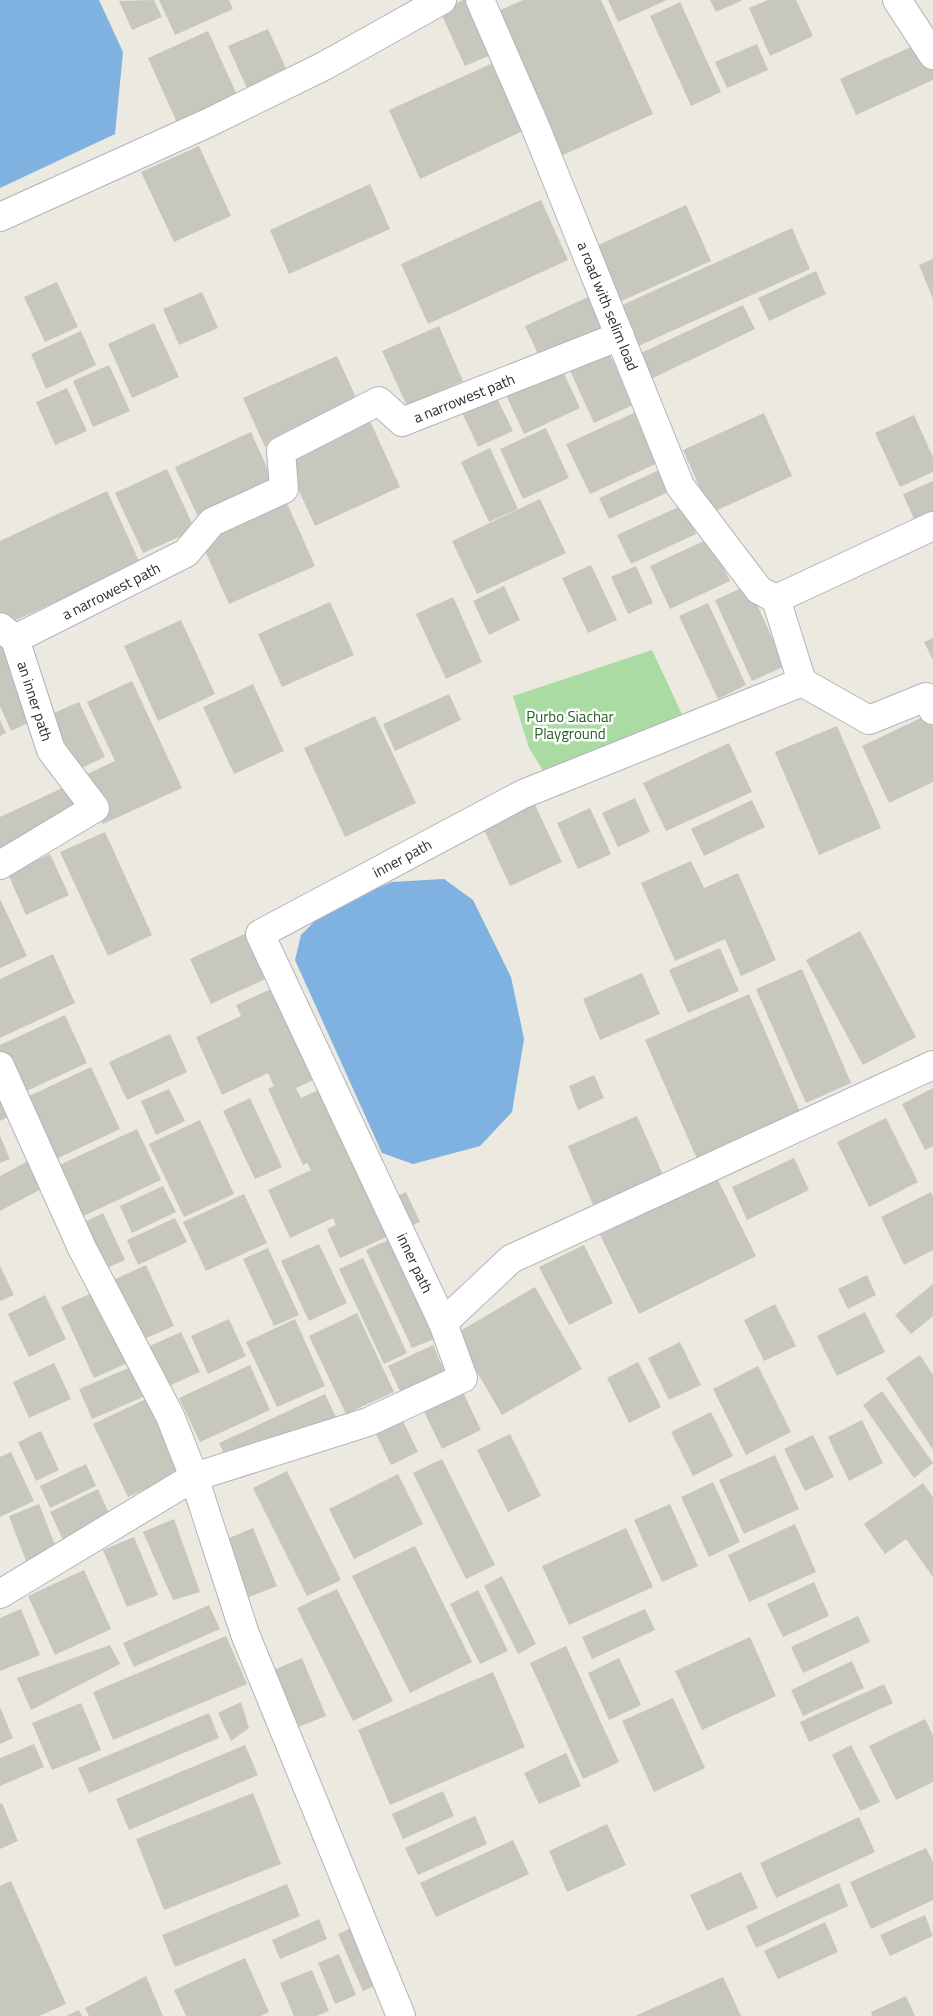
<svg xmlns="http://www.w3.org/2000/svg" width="933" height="2016" font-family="'Titillium Web',sans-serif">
  <rect width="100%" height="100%" fill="#ebe9e0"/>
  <!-- green -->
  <polygon fill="#aadba3" points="652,650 687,725 551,783 529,748 513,696"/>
  <!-- water -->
  <g fill="#7fb1e1">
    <polygon points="0,0 99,0 123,52 115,134 0,188"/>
    <polygon points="444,879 473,900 511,977 524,1039 512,1112 480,1146 413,1164 382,1153 295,960 301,935 322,914 361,895 392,882"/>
  </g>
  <!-- building -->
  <g fill="#c8c7be">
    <polygon points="154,0 162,17 132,30 119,1"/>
    <polygon points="159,0 229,0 233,9 175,35"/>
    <polygon points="463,0 477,0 500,51 465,66 440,11"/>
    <polygon points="523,0 601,0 653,114 561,156 496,12"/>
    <polygon points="608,0 667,0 618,22"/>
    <polygon points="710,0 743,0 716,12"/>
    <polygon points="768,0 796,0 813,36 770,56 749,8"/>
    <polygon points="680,2 721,92 691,106 650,16"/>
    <polygon points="268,29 290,77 250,95 228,46"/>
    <polygon points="208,31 238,97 178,125 148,58"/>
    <polygon points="924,41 933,61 933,80 856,115 840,79"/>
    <polygon points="757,44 768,70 727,88 715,62"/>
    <polygon points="495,62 525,130 420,179 389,110"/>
    <polygon points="199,146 231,216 174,242 141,172"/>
    <polygon points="370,184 390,229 289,274 270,230"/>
    <polygon points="541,200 568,260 428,324 401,264"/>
    <polygon points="686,205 711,261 617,303 592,248"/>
    <polygon points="792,228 810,269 636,347 618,307"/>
    <polygon points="933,259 933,299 919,265"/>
    <polygon points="816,271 826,294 769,321 758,298"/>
    <polygon points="57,282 78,327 45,342 24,297"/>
    <polygon points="202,292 218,328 179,345 163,309"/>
    <polygon points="595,294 615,338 545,369 525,326"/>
    <polygon points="743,305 755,329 651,379 639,354"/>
    <polygon points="154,323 179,377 132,398 108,344"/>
    <polygon points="439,326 463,381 407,406 382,351"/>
    <polygon points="81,331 96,365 46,389 31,354"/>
    <polygon points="606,346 633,405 594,423 567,364"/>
    <polygon points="337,356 359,404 265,447 243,398"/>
    <polygon points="109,365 130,411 93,427 73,381"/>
    <polygon points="561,367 580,408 524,434 505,393"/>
    <polygon points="67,388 87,431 55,445 36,402"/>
    <polygon points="495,394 513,431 478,447 461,410"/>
    <polygon points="638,411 662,461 590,494 566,444"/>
    <polygon points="366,412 400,487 315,526 281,451"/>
    <polygon points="764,413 792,476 711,513 683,450"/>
    <polygon points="914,415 933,457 933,472 900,487 875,433"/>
    <polygon points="546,428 569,478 523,499 500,449"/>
    <polygon points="251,432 273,481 197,515 175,467"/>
    <polygon points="490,448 518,509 489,522 461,462"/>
    <polygon points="663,468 673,490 609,519 599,498"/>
    <polygon points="167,469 195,530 143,553 115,493"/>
    <polygon points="933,481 933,516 916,524 903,494"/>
    <polygon points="107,491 140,563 3,626 0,619 0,541"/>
    <polygon points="540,499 566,553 477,594 452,541"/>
    <polygon points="286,501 315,566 229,604 200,540"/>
    <polygon points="683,505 696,534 631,564 617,535"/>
    <polygon points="710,538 730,581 670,609 650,566"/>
    <polygon points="591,565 617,620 588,633 562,578"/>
    <polygon points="636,566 653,603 628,614 611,577"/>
    <polygon points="748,585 785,666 752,681 715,600"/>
    <polygon points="504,586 520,620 489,635 473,601"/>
    <polygon points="453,597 482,662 446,679 416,614"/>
    <polygon points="330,602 354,655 282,687 258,634"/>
    <polygon points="708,603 746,685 718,699 679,616"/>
    <polygon points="181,620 215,694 158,721 124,646"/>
    <polygon points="0,638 37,719 11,731 0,706"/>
    <polygon points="933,638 933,660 924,642"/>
    <polygon points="132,681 182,788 103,824 81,777 115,761 87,702"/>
    <polygon points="253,684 284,751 234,774 203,707"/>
    <polygon points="449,694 461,720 395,751 383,724"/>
    <polygon points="79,702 105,757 75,771 49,715"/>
    <polygon points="927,715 933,727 933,782 889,803 862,746"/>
    <polygon points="375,716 416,803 345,837 304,748"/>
    <polygon points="0,720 6,733 0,736"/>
    <polygon points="837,726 881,828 819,855 775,752"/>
    <polygon points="729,743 752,792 666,831 643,783"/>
    <polygon points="71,784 89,824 0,866 0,817"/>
    <polygon points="635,798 650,832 618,847 602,813"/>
    <polygon points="752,800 765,827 704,856 691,829"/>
    <polygon points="534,803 562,862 510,886 483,827"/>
    <polygon points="590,808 611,854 578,869 557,823"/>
    <polygon points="105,832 152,935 108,956 60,852"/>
    <polygon points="50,854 69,895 26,915 8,874"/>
    <polygon points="691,861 704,888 738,873 776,960 741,976 725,939 675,961 641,883"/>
    <polygon points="0,899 27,956 0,968"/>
    <polygon points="251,931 272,976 211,1004 190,959"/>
    <polygon points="860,931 916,1037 863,1065 806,960"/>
    <polygon points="720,948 739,991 688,1013 669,970"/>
    <polygon points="53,954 75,1003 0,1038 0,979"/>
    <polygon points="802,969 851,1083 806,1103 756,989"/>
    <polygon points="642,973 660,1014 600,1040 583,999"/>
    <polygon points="286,982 329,1073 296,1088 301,1098 338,1081 392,1199 406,1192 420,1222 340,1258 327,1229 336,1225 333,1218 290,1238 268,1190 311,1170 307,1163 303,1165 268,1089 274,1086 268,1073 222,1095 196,1037 241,1016 236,1005"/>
    <polygon points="749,994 801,1114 697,1159 645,1040"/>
    <polygon points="65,1015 87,1063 20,1094 0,1052 0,1045"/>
    <polygon points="170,1034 187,1072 127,1100 109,1062"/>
    <polygon points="91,1067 120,1129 52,1161 23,1099"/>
    <polygon points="594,1075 604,1098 578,1110 569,1086"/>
    <polygon points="933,1088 933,1146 925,1150 902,1104"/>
    <polygon points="169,1089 185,1121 156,1135 141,1101"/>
    <polygon points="0,1094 10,1116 0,1121"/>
    <polygon points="250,1098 282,1167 255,1179 223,1111"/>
    <polygon points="637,1116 667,1184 597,1214 568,1146"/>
    <polygon points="886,1118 918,1182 869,1207 837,1142"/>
    <polygon points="200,1120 234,1194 184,1217 149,1144"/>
    <polygon points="137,1129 161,1180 79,1218 55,1167"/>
    <polygon points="0,1136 10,1159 0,1163"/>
    <polygon points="794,1158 809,1190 747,1220 732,1187"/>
    <polygon points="32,1159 47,1186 0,1211 0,1176"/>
    <polygon points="717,1178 756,1256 639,1314 600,1235"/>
    <polygon points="163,1186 176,1212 132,1233 120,1206"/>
    <polygon points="931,1192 933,1197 933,1250 904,1265 881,1217"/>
    <polygon points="244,1194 267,1243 206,1271 183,1222"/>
    <polygon points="103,1213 125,1260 100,1271 78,1225"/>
    <polygon points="175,1218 187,1242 138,1265 127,1240"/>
    <polygon points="388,1240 434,1339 412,1348 366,1250"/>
    <polygon points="319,1244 347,1303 309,1321 281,1261"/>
    <polygon points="584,1245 613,1303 569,1325 539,1267"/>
    <polygon points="268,1248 299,1315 274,1326 243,1259"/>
    <polygon points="363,1258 407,1353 384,1364 339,1269"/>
    <polygon points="146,1265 174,1326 137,1342 109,1282"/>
    <polygon points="0,1266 14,1295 0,1301"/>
    <polygon points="867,1275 876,1295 848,1309 838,1289"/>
    <polygon points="933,1284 933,1316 911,1334 895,1315"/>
    <polygon points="535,1287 582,1369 502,1415 455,1334"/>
    <polygon points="94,1292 127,1363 94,1378 61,1307"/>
    <polygon points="45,1295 66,1339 29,1357 8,1314"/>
    <polygon points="775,1304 796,1346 764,1361 744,1320"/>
    <polygon points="865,1312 885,1352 837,1376 817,1336"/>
    <polygon points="357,1313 394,1392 346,1414 309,1336"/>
    <polygon points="229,1319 246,1356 208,1374 191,1336"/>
    <polygon points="295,1319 325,1386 277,1407 246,1342"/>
    <polygon points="181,1332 200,1372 162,1389 143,1349"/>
    <polygon points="680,1342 701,1385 669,1400 648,1358"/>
    <polygon points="433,1345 447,1377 403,1397 388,1366"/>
    <polygon points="920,1355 933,1375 933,1450 886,1378"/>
    <polygon points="638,1362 661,1407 629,1423 607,1378"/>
    <polygon points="54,1363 71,1399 29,1418 13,1382"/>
    <polygon points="138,1364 150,1394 92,1419 79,1389"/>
    <polygon points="250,1365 270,1410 200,1442 179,1398"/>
    <polygon points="758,1366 791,1432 746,1455 713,1389"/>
    <polygon points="459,1384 481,1430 442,1449 420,1403"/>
    <polygon points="882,1391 933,1463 914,1478 863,1405"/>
    <polygon points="325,1394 342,1430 236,1479 219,1443"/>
    <polygon points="148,1398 182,1472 128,1497 93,1424"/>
    <polygon points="711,1412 733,1456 693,1476 671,1432"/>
    <polygon points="399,1413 418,1452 391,1465 372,1426"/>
    <polygon points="862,1420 883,1463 849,1481 828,1437"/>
    <polygon points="41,1431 59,1470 36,1481 18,1442"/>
    <polygon points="510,1434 541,1496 508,1512 477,1450"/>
    <polygon points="813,1435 834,1477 805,1491 784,1449"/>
    <polygon points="11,1452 34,1501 0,1517 0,1457"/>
    <polygon points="775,1455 799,1509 744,1534 719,1480"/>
    <polygon points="442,1459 495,1565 466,1579 413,1473"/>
    <polygon points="86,1464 96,1486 50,1508 40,1486"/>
    <polygon points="287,1471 341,1580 307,1596 253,1488"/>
    <polygon points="398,1474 423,1524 354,1559 329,1509"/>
    <polygon points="713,1482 740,1542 709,1557 681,1497"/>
    <polygon points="923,1483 933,1497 933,1577 906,1539 885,1554 864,1524"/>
    <polygon points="98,1489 112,1520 64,1542 50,1512"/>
    <polygon points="39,1504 57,1550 26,1561 9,1516"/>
    <polygon points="670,1504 698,1566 662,1582 634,1520"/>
    <polygon points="174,1519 200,1592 173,1600 143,1532"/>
    <polygon points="795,1524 816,1572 749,1602 728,1555"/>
    <polygon points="253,1528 277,1586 246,1598 222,1541"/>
    <polygon points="626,1528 653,1587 569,1625 542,1566"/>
    <polygon points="134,1537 158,1595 127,1607 103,1550"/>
    <polygon points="415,1546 472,1662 410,1693 352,1576"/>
    <polygon points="84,1570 111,1629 55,1655 28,1596"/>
    <polygon points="502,1576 536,1644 518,1654 484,1586"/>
    <polygon points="814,1582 829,1616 783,1637 767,1604"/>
    <polygon points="337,1589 393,1701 353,1721 297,1608"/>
    <polygon points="478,1590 508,1651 480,1664 450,1604"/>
    <polygon points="209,1605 220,1629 134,1667 123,1643"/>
    <polygon points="21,1609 40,1655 0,1671 0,1618"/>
    <polygon points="645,1609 655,1630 592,1659 582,1637"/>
    <polygon points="858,1616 870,1642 803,1673 791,1647"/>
    <polygon points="226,1636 247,1684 113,1740 93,1692"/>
    <polygon points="750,1637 776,1696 702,1730 675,1671"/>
    <polygon points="110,1645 120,1664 31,1710 17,1678"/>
    <polygon points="566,1646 619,1762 583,1779 530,1663"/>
    <polygon points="302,1658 326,1716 296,1728 271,1671"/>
    <polygon points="619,1658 641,1705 609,1720 588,1673"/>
    <polygon points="852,1661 864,1688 803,1716 791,1690"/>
    <polygon points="493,1672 525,1747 390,1805 358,1730"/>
    <polygon points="884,1684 893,1703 809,1742 800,1722"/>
    <polygon points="673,1698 705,1768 654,1792 622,1721"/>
    <polygon points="241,1702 249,1728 231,1741 218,1713"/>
    <polygon points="81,1703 101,1750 52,1770 32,1723"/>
    <polygon points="0,1707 13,1738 0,1744"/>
    <polygon points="209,1713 219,1738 89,1793 78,1768"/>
    <polygon points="925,1719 933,1735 933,1782 896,1800 869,1746"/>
    <polygon points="34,1744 44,1767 0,1786 0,1758"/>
    <polygon points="245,1745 258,1775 129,1830 116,1799"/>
    <polygon points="851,1745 880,1802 860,1811 832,1755"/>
    <polygon points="566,1753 581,1786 539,1804 524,1773"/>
    <polygon points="443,1791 454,1816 403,1839 392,1814"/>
    <polygon points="253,1793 281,1864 164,1910 136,1839"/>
    <polygon points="2,1803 18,1841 0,1849 0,1804"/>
    <polygon points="475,1816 487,1844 418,1875 405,1848"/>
    <polygon points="859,1817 875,1852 776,1898 760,1863"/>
    <polygon points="607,1824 626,1865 567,1892 549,1851"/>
    <polygon points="513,1840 529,1874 436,1917 420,1883"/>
    <polygon points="926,1848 933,1862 933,1900 871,1929 850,1882"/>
    <polygon points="741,1872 758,1908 707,1931 690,1895"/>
    <polygon points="11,1881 66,2004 39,2016 0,2016 0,1886"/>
    <polygon points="839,1883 848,1906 756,1948 746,1926"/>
    <polygon points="287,1884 300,1916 175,1967 162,1935"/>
    <polygon points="925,1915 933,1936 890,1956 880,1935"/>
    <polygon points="319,1919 327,1939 280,1959 272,1940"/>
    <polygon points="825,1922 838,1952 778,1979 764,1951"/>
    <polygon points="360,1924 385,1981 363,1991 338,1934"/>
    <polygon points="339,1954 356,1995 335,2004 318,1963"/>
    <polygon points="245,1958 269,2012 260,2016 186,2016 174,1990"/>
    <polygon points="312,1970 329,2011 317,2016 294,2016 280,1983"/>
    <polygon points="146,1976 163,2016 89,2016 85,2008"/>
    <polygon points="723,1977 741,2016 635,2016"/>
    <polygon points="906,1996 915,2016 872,2016 871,2012"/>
    <polygon points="79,2010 82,2016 66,2016"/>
  </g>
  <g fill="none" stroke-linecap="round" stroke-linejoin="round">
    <defs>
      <g id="minor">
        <polyline points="480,0 535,126 680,486 759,590 776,599"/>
        <polyline points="897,0 933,55"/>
        <polyline points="0,217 210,122 324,66 442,0"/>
        <polyline points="776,599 933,526"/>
        <polyline points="776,599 802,682"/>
        <polyline points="0,627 15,639 51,750 95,808 0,865"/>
        <polyline points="15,639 186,553 212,522 284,489 281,451 379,401 402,422 620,336"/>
        <polyline points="0,1066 82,1248 170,1416 194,1477 245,1634 401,2016"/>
        <polyline points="443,1323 260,934 523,794 802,682 869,720 926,697 933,710"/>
        <polyline points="0,1594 194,1477 368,1422 463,1378 443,1323 511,1259 933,1065"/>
      </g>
    </defs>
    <!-- minor casing -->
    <use href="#minor" stroke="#b3b3be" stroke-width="30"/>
    <!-- minor -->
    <use href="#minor" stroke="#fff" stroke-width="28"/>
  </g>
  <g text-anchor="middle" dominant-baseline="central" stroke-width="5" stroke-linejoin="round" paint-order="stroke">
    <!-- street labels -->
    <g font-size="15" fill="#2c2c2c" stroke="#fff">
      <text transform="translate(608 306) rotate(68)">a road with selim load</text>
      <text transform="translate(464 398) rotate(-22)">a narrowest path</text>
      <text transform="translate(111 591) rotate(-27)">a narrowest path</text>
      <text transform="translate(35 701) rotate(72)">an inner path</text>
      <text transform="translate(402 858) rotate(-28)">inner path</text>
      <text transform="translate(415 1263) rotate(65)">inner path</text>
    </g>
    <!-- park labels -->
    <g font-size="15" fill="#236124" stroke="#fff">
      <text x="570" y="716">Purbo Siachar<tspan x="570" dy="17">Playground</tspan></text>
    </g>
  </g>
</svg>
